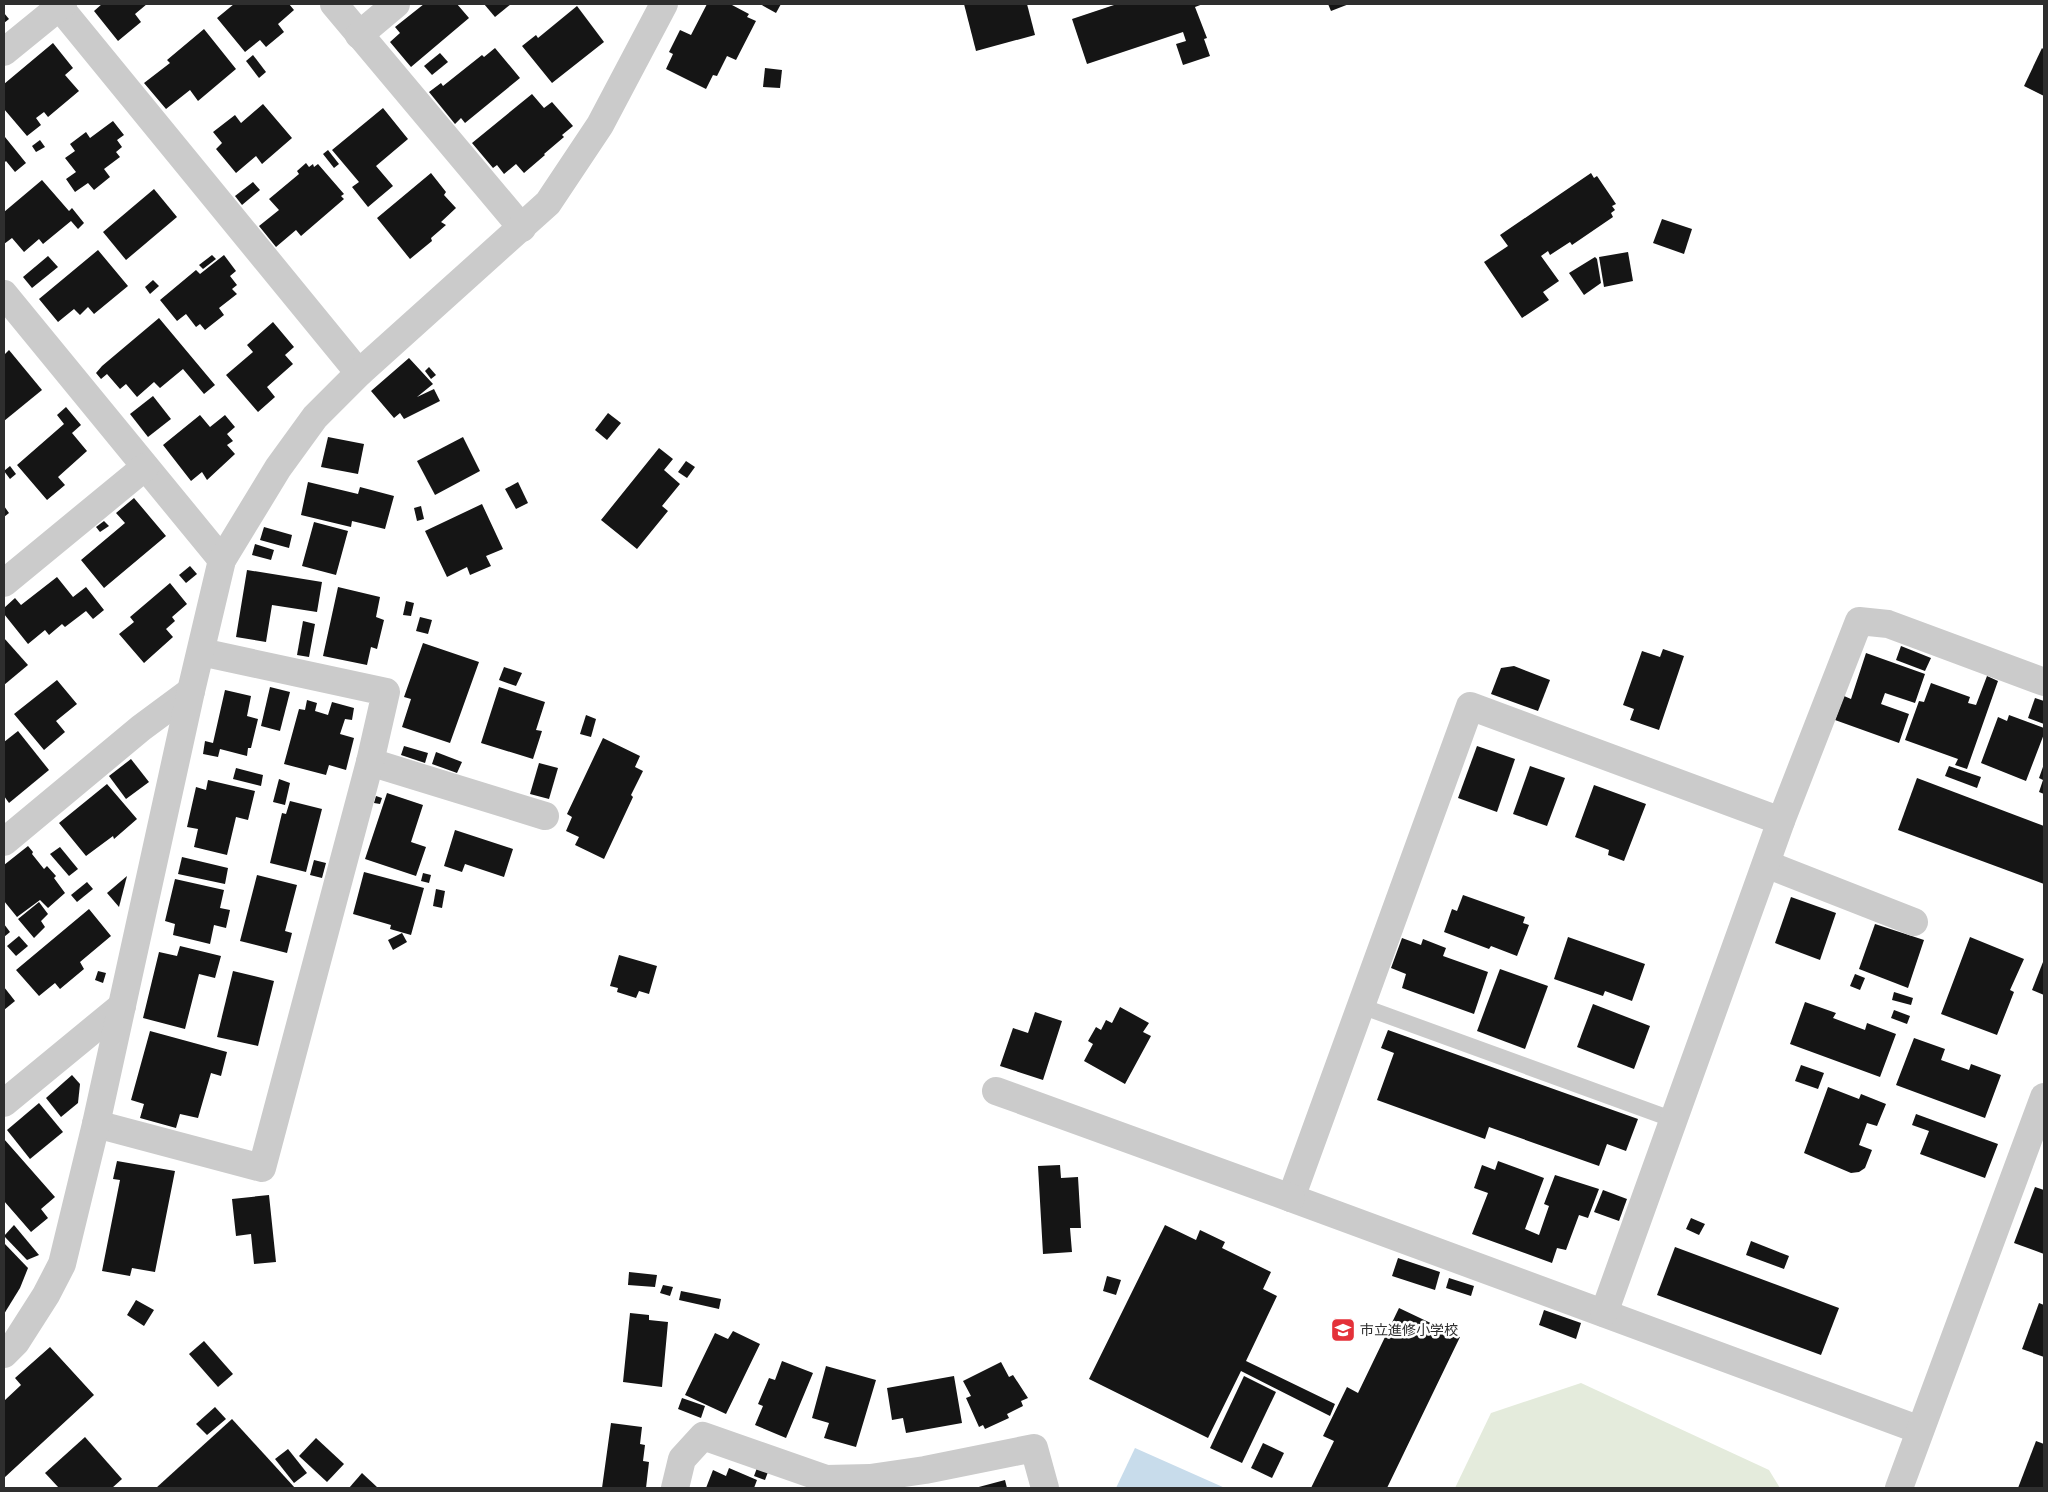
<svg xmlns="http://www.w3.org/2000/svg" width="2048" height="1492" font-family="Rubik,'Noto Sans JP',sans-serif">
  <rect width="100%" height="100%" fill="#fff"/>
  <!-- green -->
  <polygon fill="#e4ebdc" points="1581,1383 1769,1470 1780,1488 1455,1488 1491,1413"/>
  <!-- water -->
  <polygon fill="#c8dceb" points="1135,1448 1225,1488 1116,1488"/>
  <!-- building -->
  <g fill="#151515">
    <polygon points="102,4 147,4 135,14 141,22 118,41 94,11"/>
    <polygon points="234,4 289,4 294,10 278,24 284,32 266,47 260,40 245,52 217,18"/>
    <polygon points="424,4 457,4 469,18 411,67 390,42 400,33 395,27"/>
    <polygon points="484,4 511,4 495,17"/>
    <polygon points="707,4 733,4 732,5 749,14 747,17 756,21 736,60 727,56 717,76 713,75 706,89 666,69 673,54 669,52 680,30 691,35"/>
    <polygon points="760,4 781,4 776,13"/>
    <polygon points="964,4 1027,4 1035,35 976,51"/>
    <polygon points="1117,4 1203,4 1195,7 1207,38 1204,39 1210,56 1183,65 1176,44 1186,41 1183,32 1087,64 1072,19"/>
    <polygon points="1328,4 1349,4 1331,11"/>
    <polygon points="577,6 604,42 552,83 522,46 536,35 538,38"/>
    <polygon points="4,13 9,19 4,23"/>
    <polygon points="204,29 236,69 198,101 190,90 166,109 144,83 170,63 167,60"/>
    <polygon points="53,43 73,68 65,75 79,91 48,117 44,112 36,118 41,125 27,136 4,109 4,84"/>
    <polygon points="495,48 520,78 465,123 461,118 455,124 429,92 441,83 443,86 482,55 484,57"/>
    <polygon points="2042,48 2044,50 2044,96 2024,86"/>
    <polygon points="440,53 448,62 432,75 424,66"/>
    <polygon points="253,55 266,72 259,78 246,61"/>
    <polygon points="765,68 782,70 780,88 763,87"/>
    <polygon points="532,94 544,108 552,102 573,126 562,135 564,137 544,154 545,155 524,173 516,164 504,174 497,165 493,168 472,143"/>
    <polygon points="263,104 292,138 262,164 256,156 236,173 216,149 222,143 213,132 235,115 241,123"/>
    <polygon points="383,108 408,139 376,166 393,186 368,207 352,187 359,182 332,150"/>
    <polygon points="113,121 124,135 117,140 122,147 116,152 120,157 104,169 110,177 94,190 88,183 75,192 66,179 76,172 65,158 75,151 70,144 86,132 90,138"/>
    <polygon points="5,137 26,163 15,172 6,161 4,163 4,138"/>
    <polygon points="40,140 45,147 36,152 32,146"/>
    <polygon points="328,150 339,164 334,168 323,154"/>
    <polygon points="306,163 309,167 313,164 314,167 318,164 344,194 341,196 344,199 301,236 296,230 276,247 259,226 279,210 269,199 299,174 297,171"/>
    <polygon points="431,173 446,192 444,195 456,208 441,222 446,225 431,238 432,241 410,259 377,218"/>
    <polygon points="1591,173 1594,178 1597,176 1616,204 1612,206 1615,210 1611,213 1613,217 1572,245 1570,242 1550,255 1548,251 1541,256 1559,281 1543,292 1549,300 1522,318 1484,262 1508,246 1500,235"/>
    <polygon points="42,180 69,211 72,208 84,223 78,229 71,221 43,244 39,239 24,252 12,238 4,244 4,212"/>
    <polygon points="253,182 260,190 242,205 235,196"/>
    <polygon points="154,189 177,217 126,260 103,232"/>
    <polygon points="1662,219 1692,229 1684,254 1653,243"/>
    <polygon points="98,250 128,286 94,314 88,307 80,315 74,309 58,322 39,299"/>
    <polygon points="1628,252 1633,281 1604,287 1599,257"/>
    <polygon points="212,255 216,259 203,269 199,265"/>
    <polygon points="224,255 236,271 230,276 237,285 232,289 237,294 219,308 224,315 205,330 200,324 196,327 186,314 177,321 160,300 196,270 200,274"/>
    <polygon points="48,256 58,267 32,288 23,277"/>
    <polygon points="1595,257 1597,259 1601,283 1584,295 1569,273"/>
    <polygon points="153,280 159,286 150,294 145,287"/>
    <polygon points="159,318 215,385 204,394 183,369 160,388 154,382 137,397 126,384 120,389 107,374 101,379 96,373 102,366"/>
    <polygon points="273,322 294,347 285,355 293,364 267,387 275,397 258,412 226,375 253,352 247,345"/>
    <polygon points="9,350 42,390 4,421 4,355"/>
    <polygon points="409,358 433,384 417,397 434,389 440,401 404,419 400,413 394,418 371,391"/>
    <polygon points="429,367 436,375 431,379 425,371"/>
    <polygon points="153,396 171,419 148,437 130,414"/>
    <polygon points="66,407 81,425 72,433 87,451 58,477 65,485 47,500 17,465 64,424 57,415"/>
    <polygon points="608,413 621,423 607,440 595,430"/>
    <polygon points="200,415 210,427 225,415 235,427 227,434 233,441 227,445 235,454 207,480 202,472 191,481 163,445"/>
    <polygon points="328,437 364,444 358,474 321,467"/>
    <polygon points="463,437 480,471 435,495 417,461"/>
    <polygon points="659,448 673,459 664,470 680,484 662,506 668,511 637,549 601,520"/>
    <polygon points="686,461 695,467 687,478 678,472"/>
    <polygon points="10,466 16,474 10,479 4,471"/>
    <polygon points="308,482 358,494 360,487 394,496 385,529 352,521 351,527 301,515"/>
    <polygon points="518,482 528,503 516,509 505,489"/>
    <polygon points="134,498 166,536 104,588 81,560 125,523 116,513"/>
    <polygon points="482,504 503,549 486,556 491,566 470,575 467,567 447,577 425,531"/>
    <polygon points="4,506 9,513 4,517"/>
    <polygon points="421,506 424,519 417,521 414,508"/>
    <polygon points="104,521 109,526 100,532 96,527"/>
    <polygon points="314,522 348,531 336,575 302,566"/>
    <polygon points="264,527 292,535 289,548 260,540"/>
    <polygon points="255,544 274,550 271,560 252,555"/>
    <polygon points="190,566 197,574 186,583 179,575"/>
    <polygon points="247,570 322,582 317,612 272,605 266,642 236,637"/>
    <polygon points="57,577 73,597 86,587 104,610 93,619 86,611 65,627 62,624 49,635 45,630 28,644 4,614 4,608 15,598 21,605"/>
    <polygon points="170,583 187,604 172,617 175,621 166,629 173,637 144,663 119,634 134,622 130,617"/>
    <polygon points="338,587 380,597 376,617 384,620 377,649 371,647 367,665 323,656"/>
    <polygon points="406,601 414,603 411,616 403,615"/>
    <polygon points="420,617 432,620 428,634 416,631"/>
    <polygon points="303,621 315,624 309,657 297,655"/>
    <polygon points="4,638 28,665 4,685"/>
    <polygon points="423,643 479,662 450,743 402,727 411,699 404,697"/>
    <polygon points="1901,646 1931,658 1925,671 1896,660"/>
    <polygon points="1663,649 1684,656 1659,730 1630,720 1634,709 1623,705 1642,651 1660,657"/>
    <polygon points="1866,653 1925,674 1915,703 1885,693 1881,704 1909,714 1899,743 1835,720 1844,696 1851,699"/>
    <polygon points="1514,666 1550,680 1538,711 1491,694 1501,668"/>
    <polygon points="504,667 522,673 516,686 499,680"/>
    <polygon points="1987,676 1998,681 1967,769 1955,765 1958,759 1905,740 1919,701 1924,702 1931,683 1970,697 1968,703 1976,705"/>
    <polygon points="57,680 77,704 56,721 65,732 44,750 14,714"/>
    <polygon points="270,687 290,692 280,731 261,726"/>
    <polygon points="499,687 545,702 536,730 542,731 533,759 481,743"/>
    <polygon points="225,690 251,696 247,716 258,719 251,748 248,748 247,756 220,749 218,757 203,754 205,741 213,743"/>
    <polygon points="2035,698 2044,701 2044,724 2028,718"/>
    <polygon points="307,700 317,703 315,711 328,715 332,702 354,708 352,720 345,719 340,734 354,738 346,770 329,765 326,775 284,764 299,709 305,710"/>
    <polygon points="586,715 596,719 591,737 580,734"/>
    <polygon points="2009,715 2044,728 2044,734 2026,781 1981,763 1998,717 2007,721"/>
    <polygon points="18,731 49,770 9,803 4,796 4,742"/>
    <polygon points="603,738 640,756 635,767 643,771 631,795 633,797 604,859 575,845 579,837 566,831 572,817 567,814"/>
    <polygon points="404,746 428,753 425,763 401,755"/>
    <polygon points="1477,746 1515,759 1497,812 1458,798"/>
    <polygon points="436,752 462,762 457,773 432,764"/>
    <polygon points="131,759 149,782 126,799 109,776"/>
    <polygon points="539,763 558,768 549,799 530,794"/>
    <polygon points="2044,764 2044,794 2039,792 2043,780 2039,778"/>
    <polygon points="1530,766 1565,778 1547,826 1513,814"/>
    <polygon points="1949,766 1981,777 1977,788 1945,776"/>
    <polygon points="236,768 263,775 261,786 233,779"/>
    <polygon points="1917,778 2044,826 2044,884 1898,830"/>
    <polygon points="279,779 290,783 285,805 273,802"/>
    <polygon points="208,780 255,791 248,820 236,817 227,855 194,847 198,829 187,827 196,787 206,790"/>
    <polygon points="107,784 137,819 114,839 113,836 86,856 59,823"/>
    <polygon points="1594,785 1646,804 1624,861 1608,855 1609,850 1575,837"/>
    <polygon points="387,793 423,805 411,842 426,847 416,876 365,859"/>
    <polygon points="376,796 382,798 380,804 374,803"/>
    <polygon points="290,801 322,809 306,872 270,863 282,813 286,814"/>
    <polygon points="455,830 513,849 504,877 465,864 462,872 444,866"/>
    <polygon points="28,846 33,852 32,854 44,869 47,866 56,876 54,878 65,893 48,908 40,900 17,917 4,901 4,865"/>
    <polygon points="60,847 78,869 69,876 50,854"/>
    <polygon points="182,857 228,868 225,884 178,874"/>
    <polygon points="314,860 326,863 322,878 310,875"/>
    <polygon points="364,872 424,888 411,935 390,929 391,925 353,914"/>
    <polygon points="423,873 431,875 429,883 421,881"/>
    <polygon points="257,875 297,885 285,931 292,933 287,953 240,941"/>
    <polygon points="127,876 119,907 107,893"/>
    <polygon points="175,879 224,890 220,908 230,910 226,928 214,925 210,944 173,935 175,924 165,921"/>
    <polygon points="87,882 93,889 77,902 71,895"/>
    <polygon points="436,889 445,891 442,908 433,906"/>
    <polygon points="1463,895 1525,917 1523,923 1529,925 1517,956 1491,946 1489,949 1444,932 1452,909 1457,911"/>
    <polygon points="1791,897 1836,913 1820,960 1775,943"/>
    <polygon points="39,902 48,914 41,921 45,927 34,938 18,919"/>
    <polygon points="89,909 111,936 80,962 84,969 60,989 55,983 39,996 16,970"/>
    <polygon points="4,924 10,932 4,937"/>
    <polygon points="1875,924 1924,940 1908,988 1859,969"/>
    <polygon points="402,933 407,942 393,950 388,940"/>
    <polygon points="19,936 28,946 16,956 7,946"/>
    <polygon points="1568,937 1645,964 1632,1001 1605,991 1603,996 1554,979"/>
    <polygon points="1970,937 2024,959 2010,990 2014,992 1997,1035 1941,1014"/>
    <polygon points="1402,938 1421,945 1423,939 1446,948 1443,956 1488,972 1474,1014 1402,988 1406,974 1391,968"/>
    <polygon points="180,946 221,956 215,978 199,974 185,1029 143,1018 159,952 177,956"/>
    <polygon points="619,955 657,966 649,994 639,991 636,998 617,992 618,988 610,986"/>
    <polygon points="2043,962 2044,963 2044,995 2032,990"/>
    <polygon points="1500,969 1548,986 1525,1049 1477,1031"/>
    <polygon points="98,971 106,973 103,983 95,980"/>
    <polygon points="233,971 274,981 258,1046 217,1037"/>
    <polygon points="1855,974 1865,978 1860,990 1850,986"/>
    <polygon points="4,987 15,1001 4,1010"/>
    <polygon points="1894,992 1913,998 1911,1005 1892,1000"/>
    <polygon points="1805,1002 1836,1013 1833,1018 1865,1030 1867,1023 1896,1034 1880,1077 1790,1044"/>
    <polygon points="1593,1004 1650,1026 1634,1069 1577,1047"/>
    <polygon points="1120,1007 1149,1023 1143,1032 1151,1036 1125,1084 1084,1061 1093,1044 1088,1041 1096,1027 1101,1030 1106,1020 1112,1023"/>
    <polygon points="1894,1010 1910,1016 1907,1024 1891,1018"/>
    <polygon points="1035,1012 1062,1021 1043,1080 1000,1066 1013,1028 1028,1033"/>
    <polygon points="1388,1030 1638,1119 1626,1151 1607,1144 1599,1166 1489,1127 1485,1139 1377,1100 1394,1053 1381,1048"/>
    <polygon points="150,1031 227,1052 221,1076 211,1073 198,1118 180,1114 176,1128 140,1118 144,1104 131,1100"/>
    <polygon points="1914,1038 1945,1049 1941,1060 1969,1070 1971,1064 2001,1075 1985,1118 1896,1085"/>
    <polygon points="1801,1065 1824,1073 1818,1089 1795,1081"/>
    <polygon points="72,1075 80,1084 78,1103 61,1117 46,1098"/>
    <polygon points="1828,1087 1859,1099 1861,1094 1886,1104 1877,1126 1867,1123 1859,1145 1872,1150 1865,1168 1859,1172 1851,1173 1804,1153"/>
    <polygon points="39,1103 63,1132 30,1159 7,1130"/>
    <polygon points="1916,1114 1998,1144 1985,1178 1920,1154 1929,1131 1912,1125"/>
    <polygon points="4,1139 55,1197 41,1209 48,1218 31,1232 4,1201"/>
    <polygon points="117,1161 175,1171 155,1272 132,1268 130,1276 102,1271 120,1180 113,1179"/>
    <polygon points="1498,1161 1544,1178 1525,1229 1539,1235 1549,1206 1544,1204 1555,1175 1599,1189 1588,1218 1579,1215 1566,1250 1557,1248 1552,1263 1472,1234 1488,1193 1474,1188 1482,1165 1495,1170"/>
    <polygon points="1060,1165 1061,1178 1078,1177 1081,1228 1070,1228 1072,1252 1043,1254 1038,1166"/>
    <polygon points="2035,1187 2044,1190 2044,1254 2014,1243"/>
    <polygon points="1603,1190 1627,1199 1619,1221 1594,1212"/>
    <polygon points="269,1195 276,1262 254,1264 251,1234 236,1236 232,1199"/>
    <polygon points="1691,1218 1705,1224 1699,1235 1686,1229"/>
    <polygon points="14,1225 39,1255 27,1260 4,1236"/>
    <polygon points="1165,1225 1196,1240 1200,1230 1225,1242 1222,1248 1271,1272 1263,1289 1277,1296 1246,1361 1335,1404 1330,1416 1241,1371 1208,1438 1089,1379"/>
    <polygon points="1751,1241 1789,1256 1784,1269 1746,1255"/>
    <polygon points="4,1243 28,1268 20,1288 4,1314"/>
    <polygon points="1675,1247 1839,1308 1821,1355 1657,1295"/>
    <polygon points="1398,1258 1440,1272 1435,1290 1392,1276"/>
    <polygon points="629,1272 657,1275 655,1287 628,1285"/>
    <polygon points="1107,1276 1121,1280 1116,1295 1103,1291"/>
    <polygon points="1449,1278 1474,1286 1471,1296 1446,1288"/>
    <polygon points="663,1285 673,1287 670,1296 660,1293"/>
    <polygon points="681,1291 721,1299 719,1309 679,1300"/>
    <polygon points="136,1300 154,1310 144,1326 127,1315"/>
    <polygon points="2039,1303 2044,1305 2044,1357 2022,1349"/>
    <polygon points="1399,1308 1460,1337 1387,1488 1311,1488 1334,1441 1323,1436 1347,1387 1358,1393"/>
    <polygon points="1544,1310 1581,1323 1576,1339 1539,1325"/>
    <polygon points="630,1313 649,1315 649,1320 668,1322 662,1387 623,1382"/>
    <polygon points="733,1331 760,1344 726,1414 685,1395 715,1333 728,1339"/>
    <polygon points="204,1341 233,1374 218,1387 189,1354"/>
    <polygon points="50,1347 94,1395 4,1478 4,1401 21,1385 15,1378"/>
    <polygon points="782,1361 813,1373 786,1438 755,1425 763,1406 758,1404 769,1378 775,1380"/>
    <polygon points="1001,1362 1009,1377 1013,1375 1028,1398 1021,1401 1023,1406 1007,1414 1009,1418 985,1429 983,1425 979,1427 966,1398 971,1396 963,1381"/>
    <polygon points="826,1366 876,1380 856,1447 824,1438 829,1423 812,1418"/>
    <polygon points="954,1376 962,1423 906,1433 903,1418 892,1420 887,1388"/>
    <polygon points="1244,1376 1276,1392 1242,1463 1210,1448"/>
    <polygon points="682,1398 705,1406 701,1418 678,1409"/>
    <polygon points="215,1407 226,1419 207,1435 196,1424"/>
    <polygon points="232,1419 295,1488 156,1488"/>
    <polygon points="611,1423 642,1427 640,1444 645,1445 643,1461 649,1462 646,1488 602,1488"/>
    <polygon points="85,1437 122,1479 112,1488 59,1488 45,1473"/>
    <polygon points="316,1438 344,1464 327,1482 299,1456"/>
    <polygon points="2036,1441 2044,1444 2044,1488 2018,1488"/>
    <polygon points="1263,1443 1284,1453 1272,1478 1251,1468"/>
    <polygon points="288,1449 307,1473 294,1483 275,1459"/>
    <polygon points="729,1468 757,1480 754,1488 706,1488 713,1470 726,1476"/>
    <polygon points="757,1468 768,1472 765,1480 754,1476"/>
    <polygon points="362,1473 378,1488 349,1488"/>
    <polygon points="1005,1480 1007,1488 975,1488"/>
  </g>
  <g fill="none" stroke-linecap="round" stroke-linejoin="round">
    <!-- lane -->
    <polyline stroke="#cbcbcb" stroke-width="16" points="1361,1006 1674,1120"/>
    <!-- street -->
    <g stroke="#cbcbcb" stroke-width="28">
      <polyline points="57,4 359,373"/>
      <polyline points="334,4 522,228"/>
      <polyline points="359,35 396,4"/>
      <polyline points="4,52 63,4"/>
      <polyline points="4,294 222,560"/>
      <polyline points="4,583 145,467"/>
      <polyline points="370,762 545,816"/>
      <polyline points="1781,821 1470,706 1291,1198 1920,1430"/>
      <polyline points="4,842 141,728 191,691"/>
      <polyline points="1766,864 1914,922"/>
      <polyline points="996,1091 1291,1198"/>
      <polyline points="4,1103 122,1006"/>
      <polyline points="96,1124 262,1168 370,762 386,692 201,652"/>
      <polyline points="1604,1313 1781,821 1859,621 1888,624 2044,682"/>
      <polyline points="4,1354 16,1342 46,1295 62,1264 96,1124 191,691 222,560 278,468 315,417 359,373 548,203 600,125 664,4"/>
      <polyline points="675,1488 682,1459 703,1436 826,1479 870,1478 925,1470 1034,1448 1045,1488"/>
      <polyline points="1899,1488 2044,1097"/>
    </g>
  </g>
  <!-- icons -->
  <defs>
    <symbol id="school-square" viewBox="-11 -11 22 22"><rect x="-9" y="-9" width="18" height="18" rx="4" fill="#e43139" stroke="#fff"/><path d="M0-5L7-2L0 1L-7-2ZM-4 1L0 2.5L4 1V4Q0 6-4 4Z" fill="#fff"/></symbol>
  </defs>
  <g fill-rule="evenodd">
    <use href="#school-square" x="1329" y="1316" width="28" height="28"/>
  </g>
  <g text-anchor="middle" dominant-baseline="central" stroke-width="5" stroke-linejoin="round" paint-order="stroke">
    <!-- poi labels -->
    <g font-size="14" fill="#2e2e2e" stroke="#fff" text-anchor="start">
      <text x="1360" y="1330">市立進修小学校</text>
    </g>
  </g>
  <!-- border -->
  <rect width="2048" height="1492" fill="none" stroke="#2e2e2e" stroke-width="10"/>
</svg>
